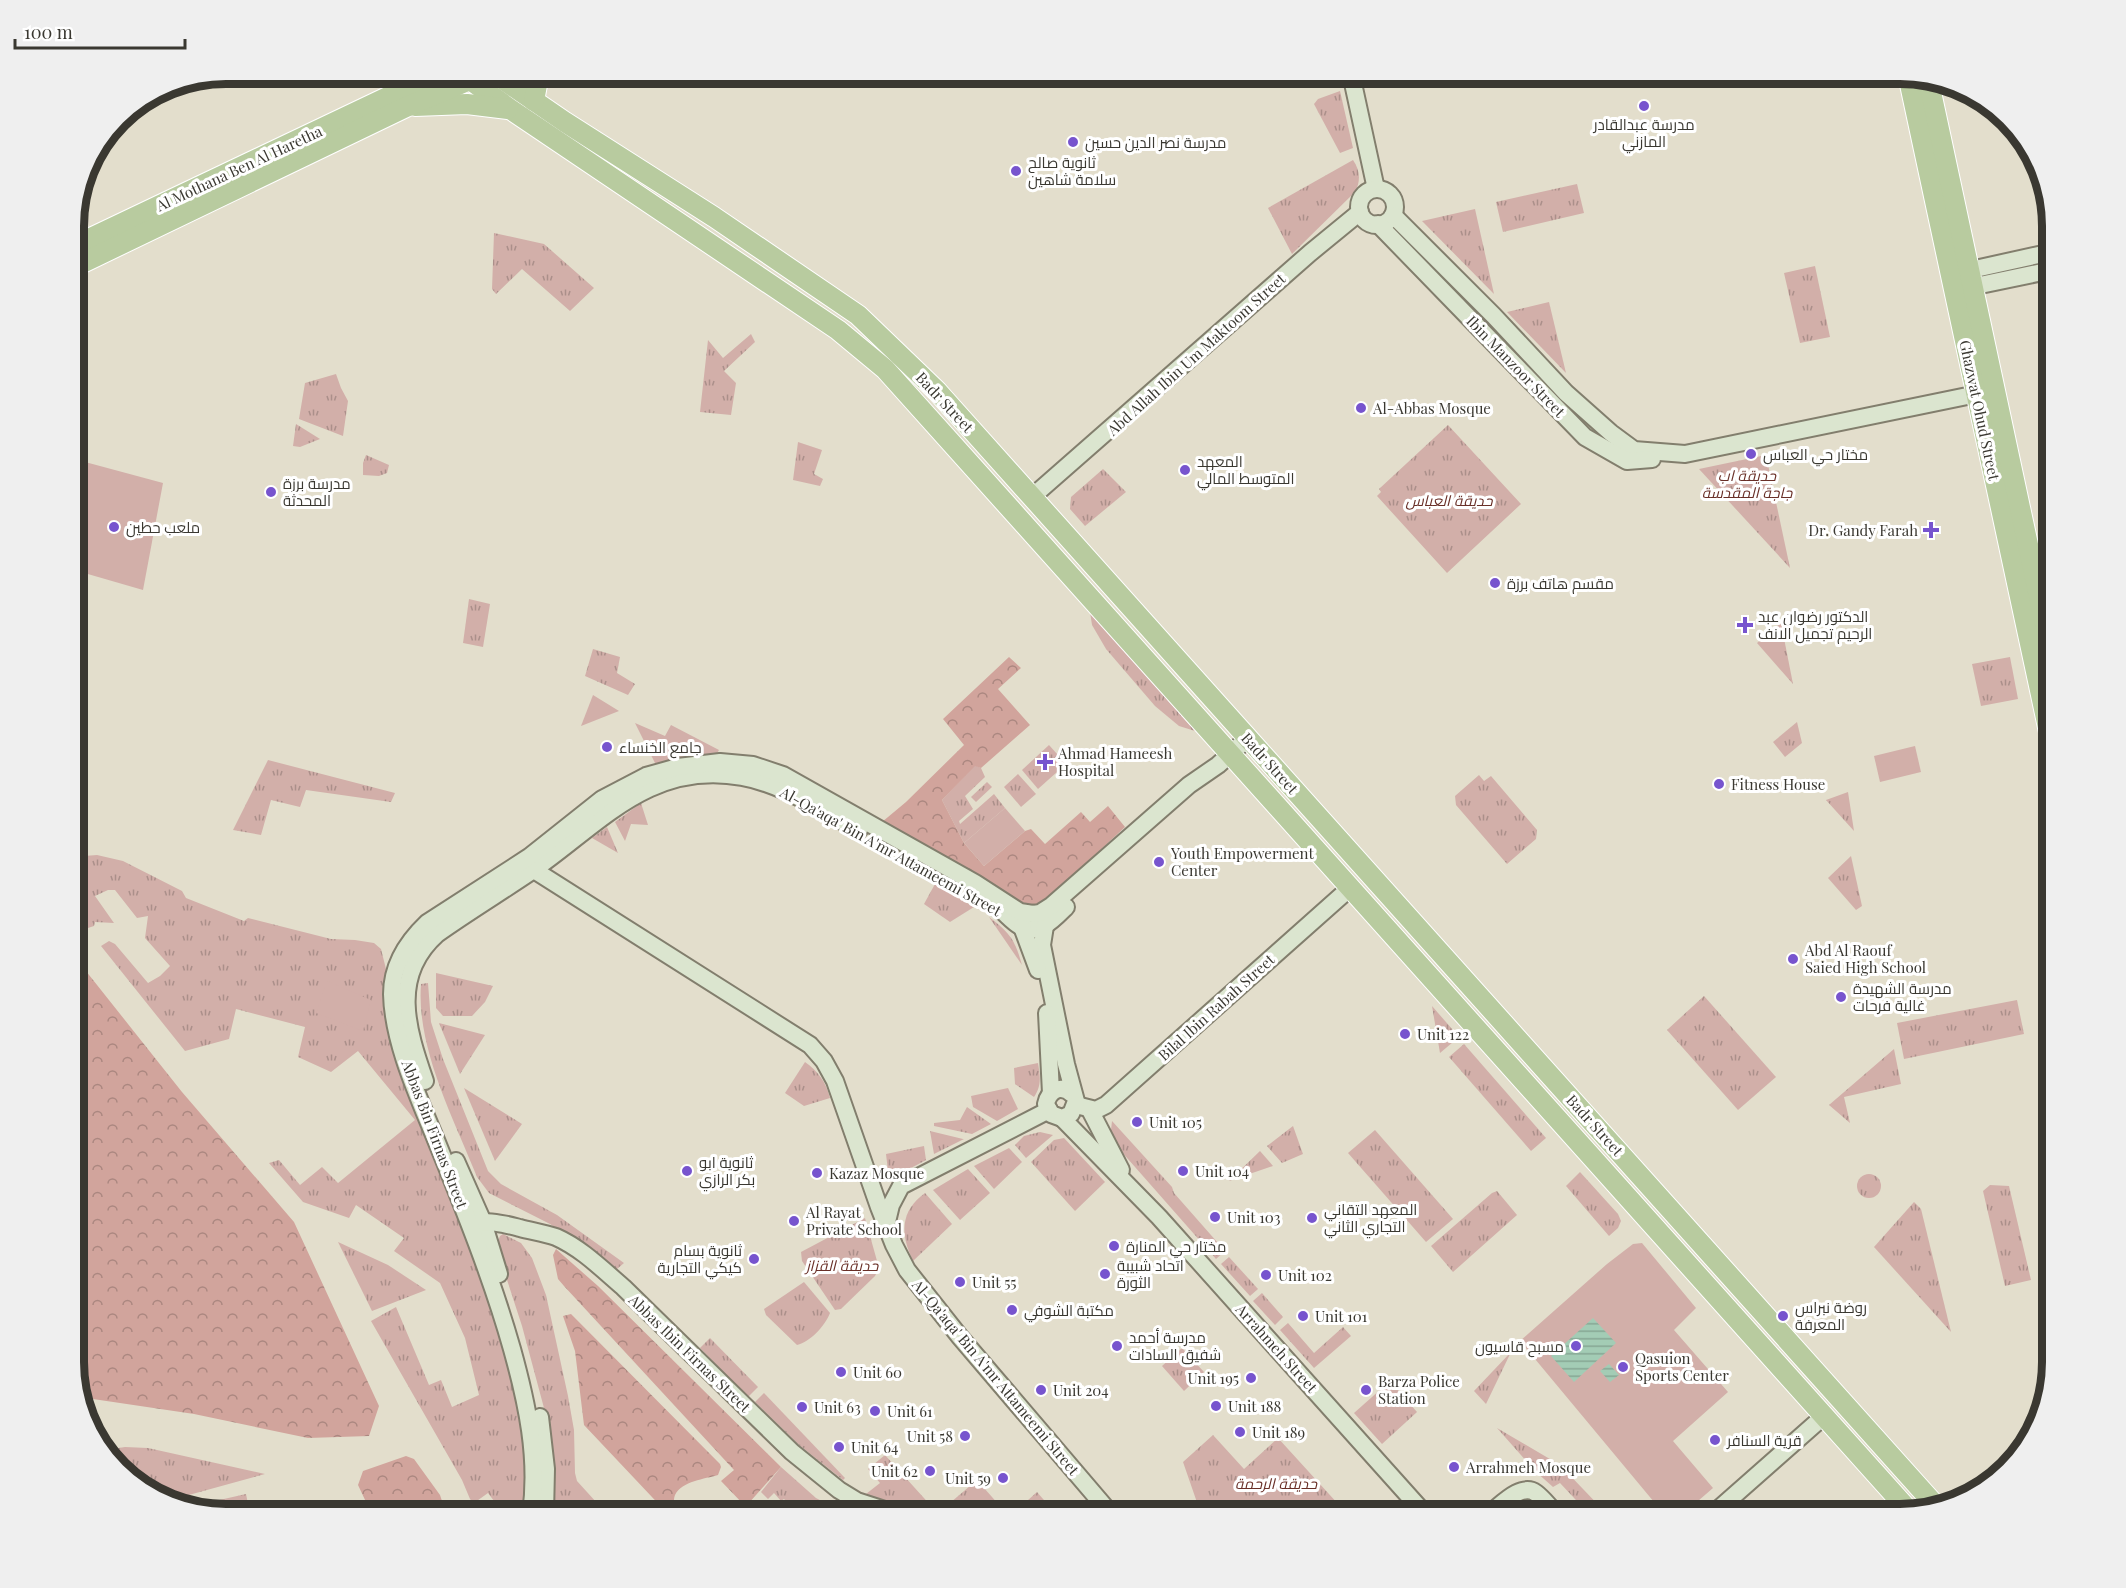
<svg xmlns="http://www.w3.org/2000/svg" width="2126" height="1588" font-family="'Playfair Display',Cairo,serif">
  <defs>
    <pattern id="grass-tufts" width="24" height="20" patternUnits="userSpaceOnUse" patternTransform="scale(1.5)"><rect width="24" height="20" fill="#d2afa9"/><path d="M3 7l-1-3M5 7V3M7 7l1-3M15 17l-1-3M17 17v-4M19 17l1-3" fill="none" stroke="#ab8f8a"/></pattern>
    <pattern id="forest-crowns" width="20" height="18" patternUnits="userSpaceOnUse" patternTransform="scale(1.5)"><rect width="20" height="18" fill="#d1a49c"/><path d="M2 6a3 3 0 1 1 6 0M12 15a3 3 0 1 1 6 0" fill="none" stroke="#ab8780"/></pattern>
    <pattern id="water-rules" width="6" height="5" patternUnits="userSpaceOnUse" patternTransform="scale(1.5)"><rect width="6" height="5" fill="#a3ccb5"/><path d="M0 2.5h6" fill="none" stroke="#86a794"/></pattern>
  </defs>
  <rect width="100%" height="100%" fill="#e3decc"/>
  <!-- grass -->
  <g fill="url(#grass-tufts)">
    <polygon points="1340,91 1353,148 1340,153 1314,104 1318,99"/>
    <path d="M1353,160C1360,170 1361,181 1355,192L1292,254L1268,208Z"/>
    <polygon points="1577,184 1584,213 1503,232 1496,202"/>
    <polygon points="1475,209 1494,294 1422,221"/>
    <polygon points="494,233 544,244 594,288 570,311 522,269 496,294 492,289"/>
    <polygon points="1815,266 1830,337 1800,343 1784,273"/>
    <polygon points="1549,302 1566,373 1507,312"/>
    <polygon points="751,334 755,342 724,371 736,383 731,415 700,412 708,340 723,358"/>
    <polygon points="336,374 341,388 348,401 343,436 299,419 305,383"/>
    <polygon points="296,424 320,439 300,447 293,446"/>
    <polygon points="1448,425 1521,504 1447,573 1377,496 1381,492 1379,489"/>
    <polygon points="798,442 822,450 814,474 823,479 820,486 793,480"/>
    <polygon points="366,455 389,465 387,473 379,476 363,475 363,463"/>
    <polygon points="1766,455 1790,568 1699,469"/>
    <polygon points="1103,469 1126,492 1085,526 1070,509 1071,497"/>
    <polygon points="469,599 490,604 483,647 463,643"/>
    <polygon points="1090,612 1195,731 1179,726 1155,706 1106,649 1092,625"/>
    <polygon points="1781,623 1793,684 1757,643"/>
    <polygon points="593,649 620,657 617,673 635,684 628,695 585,676"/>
    <polygon points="2010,657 2018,699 1981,706 1972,664"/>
    <polygon points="1797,722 1802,743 1785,757 1773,742"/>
    <polygon points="1049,745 1066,764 1038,789 1022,770"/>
    <polygon points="268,760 395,793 391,802 306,790 300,807 271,800 261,835 233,830"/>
    <polygon points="975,765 981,768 985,777 965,796 973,809 959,821 960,824 994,794 1005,808 964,843 942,800"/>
    <polygon points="1018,774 1036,794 1021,807 1004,787"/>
    <polygon points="1479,775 1484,781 1491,776 1537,830 1536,839 1507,864 1456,805 1455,796"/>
    <polygon points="987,782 992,787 976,802 971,797"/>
    <polygon points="1848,792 1854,831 1826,800"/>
    <polygon points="641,803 648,825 631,824 625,841 615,822"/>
    <polygon points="607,827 618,853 592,838"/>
    <polygon points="97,855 123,861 182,891 186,898 244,921 248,918 331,939 355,940 374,943 381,949 387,973 467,1240 511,1361 529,1475 525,1510 520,1514 493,1514 494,1501 488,1493 474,1503 470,1499 462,1480 371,1321 396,1307 429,1385 441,1380 452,1407 479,1395 465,1338 440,1283 394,1251 404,1238 356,1205 349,1218 303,1202 269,1163 279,1160 300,1185 322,1167 338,1183 415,1120 358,1051 331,1072 298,1057 305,1027 236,1009 229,1039 185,1051 101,946 109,941 115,944 148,983 160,976 170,966 145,938 148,916 137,918 115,890 108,890 95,896 114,923 95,922 94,926 88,928 74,909 74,864 84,856"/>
    <polygon points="1851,856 1862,906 1856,910 1828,878"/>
    <polygon points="935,884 974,907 950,922 924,904"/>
    <path d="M989,917C1010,933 1015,940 1022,965Z"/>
    <polygon points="436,973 493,986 485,1002 472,1016 443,1016 436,1008"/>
    <path d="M428,983L431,1022L443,1059L488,1171L501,1184L557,1215L624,1263L617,1269L550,1224L489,1193L477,1177C454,1119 416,1048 421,984Z"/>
    <polygon points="1704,996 1776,1077 1738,1110 1667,1030"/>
    <polygon points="2017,1000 2024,1034 1904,1059 1897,1023"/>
    <polygon points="1432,1006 1459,1037 1440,1053"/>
    <polygon points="439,1023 485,1035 460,1074"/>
    <polygon points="1464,1044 1546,1138 1531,1151 1449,1057"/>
    <polygon points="1894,1049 1901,1084 1844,1097 1850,1123 1829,1105"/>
    <path d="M805,1062C818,1071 826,1082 830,1098L804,1106L785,1093Z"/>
    <path d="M1038,1063C1040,1075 1042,1086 1034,1097L1015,1084L1014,1068Z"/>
    <polygon points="464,1088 522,1124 495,1161"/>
    <polygon points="1008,1088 1018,1109 997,1121 973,1107 971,1096"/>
    <polygon points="967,1107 991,1124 972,1134 934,1126 934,1123 960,1120"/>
    <polygon points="1112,1121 1172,1187 1174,1193 1225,1251 1216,1259 1113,1142 1111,1130"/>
    <polygon points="1293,1126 1303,1154 1282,1163 1267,1146"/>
    <polygon points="1375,1130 1453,1219 1426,1242 1348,1153"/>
    <polygon points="930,1131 963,1139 964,1139 934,1154"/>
    <polygon points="1040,1132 1053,1135 1026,1158 1015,1145 1024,1136"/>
    <polygon points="1064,1138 1105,1182 1075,1211 1031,1162 1054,1140"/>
    <path d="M924,1146L926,1160C914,1166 901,1176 888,1171L886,1154Z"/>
    <polygon points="1009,1148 1022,1162 994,1189 974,1166"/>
    <polygon points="1260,1151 1273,1166 1229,1181"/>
    <polygon points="968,1169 990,1193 960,1220 933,1190"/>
    <polygon points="1580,1172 1618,1214 1621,1221 1618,1228 1609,1236 1566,1186"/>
    <circle cx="1869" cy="1186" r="12"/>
    <polygon points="1990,1185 2009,1186 2031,1280 2005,1286 1983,1191"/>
    <polygon points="1497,1191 1517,1215 1453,1272 1431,1246 1492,1193"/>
    <path d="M925,1193L952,1224L913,1261C900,1234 900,1211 925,1193Z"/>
    <polygon points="1914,1202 1921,1209 1951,1332 1874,1247"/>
    <polygon points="865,1218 879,1268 875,1276 841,1309 835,1310 802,1261 801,1252"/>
    <polygon points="503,1234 521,1243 532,1258 546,1295 568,1396 574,1430 575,1473 577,1481 607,1514 553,1514 544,1408 522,1326 496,1246 500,1236"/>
    <polygon points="338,1242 388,1265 426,1290 372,1311"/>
    <polygon points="1229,1257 1258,1289 1250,1296 1221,1264"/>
    <path d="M804,1282L830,1313C825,1326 810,1342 797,1345L766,1315L764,1309Z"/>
    <polygon points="1262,1293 1283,1317 1275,1325 1253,1301"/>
    <polygon points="1288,1323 1314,1353 1343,1327 1351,1336 1314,1368 1280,1330"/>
    <polygon points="710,1338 758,1387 748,1397 700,1348"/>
    <polygon points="1182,1348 1204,1372 1184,1391 1162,1366"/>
    <polygon points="1511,1352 1486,1404 1474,1391"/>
    <polygon points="1390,1381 1417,1412 1382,1444 1354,1413"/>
    <polygon points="764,1393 845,1478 843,1480 799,1445 755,1402"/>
    <polygon points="1497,1428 1560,1465 1607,1514 1589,1514 1560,1483 1553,1487 1535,1471"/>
    <polygon points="1213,1435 1244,1469 1278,1438 1339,1505 1328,1514 1201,1514 1183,1462"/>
    <polygon points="125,1447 148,1448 265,1474 167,1501 133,1483 106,1450"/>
    <polygon points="885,1455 933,1508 931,1511 915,1511 866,1494 880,1483 868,1469"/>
    <polygon points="781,1467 816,1498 846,1514 799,1514 784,1499 781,1501 774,1493 768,1499 761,1492"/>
    <polygon points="977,1480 1007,1514 949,1514 944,1508"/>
    <polygon points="1037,1492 1056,1514 1022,1514 1018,1509"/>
    <polygon points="246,1494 250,1514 226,1514 207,1511 206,1503"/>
  </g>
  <!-- forest -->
  <g fill="url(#forest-crowns)">
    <polygon points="1009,657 1021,668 998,689 1030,725 981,768 975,766 942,800 964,843 984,866 1025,831 1031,829 1045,844 1081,812 1090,822 1108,806 1125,827 1039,907 1027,909 882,822 906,802 964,745 943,719"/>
    <polygon points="74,956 182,1092 294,1222 379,1406 369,1436 308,1438 194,1414 93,1399 79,1372 74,1369"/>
    <polygon points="556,1249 598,1286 781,1467 748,1504 745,1506 721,1481 734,1470 564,1286 558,1279 553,1255"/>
    <path d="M571,1314L720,1464L721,1467L718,1475C705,1479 682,1481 675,1495C673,1500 674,1509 673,1514H668L584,1425L575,1351L563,1316Z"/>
    <polygon points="406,1456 414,1459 440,1495 442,1501 439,1513 441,1514 362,1514 366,1502 358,1485 363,1471"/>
  </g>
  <!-- garden -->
  <g fill="#d2afa9">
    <polygon points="74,459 163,483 143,590 74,570"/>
    <polygon points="593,695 619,711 581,726"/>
    <polygon points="635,723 665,736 671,725 719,750 716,755 656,765"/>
    <polygon points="1915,746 1921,772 1880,782 1874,756"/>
    <polygon points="1005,808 1025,831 984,866 964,843"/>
    <polygon points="327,981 371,1000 363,1031 316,1013"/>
    <polygon points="1642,1243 1696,1308 1674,1330 1728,1392 1673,1441 1713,1488 1683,1514 1664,1514 1520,1341 1607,1264 1633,1244"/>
  </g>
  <!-- water -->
  <g fill="url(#water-rules)">
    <polygon points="1593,1318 1616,1343 1574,1382 1551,1356"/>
    <polygon points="1609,1364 1619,1375 1610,1382 1600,1371"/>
  </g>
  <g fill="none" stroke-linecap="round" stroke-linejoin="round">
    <defs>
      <g id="secondary">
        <polyline points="1351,74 1376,189"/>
        <circle cx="1377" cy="207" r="18"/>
        <polyline points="1393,215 1494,316 1566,393 1611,433 1634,450 1685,454 1977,394"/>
        <polyline points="1378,224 1585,437 1627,461 1652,459"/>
        <polyline points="1957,273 2052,252"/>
        <polyline points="1961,289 2052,270"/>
        <polyline points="1032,497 1310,253 1360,212"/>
        <polyline points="534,870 810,1045 824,1061 835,1081 879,1207 894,1245 907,1270 960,1337 1111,1514"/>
        <path d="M997,907C1005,912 1011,921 1020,926C1038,937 1054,919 1066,907"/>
        <path d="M1045,926L1042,945L1066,1064L1076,1101L1071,1114L1062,1118L1051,1114L1046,1104C1049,1090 1061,1084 1072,1094"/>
        <polyline points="1022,927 1038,970"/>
        <polyline points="1047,1013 1051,1093"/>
        <path d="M425,1081C407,1029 390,976 437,934C468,912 501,892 532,871C600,824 650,760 742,777C783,784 822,811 859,830"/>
        <polyline points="1076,1105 1096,1110 1106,1105 1350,888"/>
        <polyline points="1090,1110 1121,1170"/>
        <polyline points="1062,1118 1159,1217 1425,1514"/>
        <polyline points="456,1161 483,1222 499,1274"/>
        <path d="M474,1224C490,1220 504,1224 520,1228C531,1231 544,1233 556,1237C581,1248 602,1269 623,1287L792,1452L839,1490L857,1501L897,1514"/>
        <polyline points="886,1226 891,1205 901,1186 1049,1110"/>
        <polyline points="540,1417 546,1469 545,1514"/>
        <path d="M531,1514C539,1458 527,1403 512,1349C492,1278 464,1209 436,1140C418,1096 393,1042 392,994C392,965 407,942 427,923L529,857L602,799L646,776L678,767L720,762L753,765L783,775L975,883L1020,912L1033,914L1040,913L1051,906L1189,785L1218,765L1248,738"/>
        <path d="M1489,1514C1500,1506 1521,1482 1536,1493C1544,1499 1550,1508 1557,1514"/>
        <polyline points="1713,1514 1824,1416"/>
      </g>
      <g id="primary">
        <polyline points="462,74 510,109 838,330 885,369 1910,1512"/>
        <polyline points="495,74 565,122 714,217 858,315 937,391 1936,1506"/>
        <polyline points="1908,75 2052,746"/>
        <polyline points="1928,78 2052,657"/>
        <polyline points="534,101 539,74"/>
        <polyline points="415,106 467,104 508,109"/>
        <polyline points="74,246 436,74"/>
        <polyline points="74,267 406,107 479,76"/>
      </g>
    </defs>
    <!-- secondary casing -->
    <use href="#secondary" stroke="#827e6d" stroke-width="20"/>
    <!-- primary casing -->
    <use href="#primary" stroke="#fff" stroke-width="22"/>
    <!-- secondary -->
    <use href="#secondary" stroke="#dbe5cf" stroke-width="16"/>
    <!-- primary -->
    <use href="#primary" stroke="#b8cb9f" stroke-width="20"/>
  </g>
  <!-- markers -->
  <g fill="#7754ce" stroke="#fff" stroke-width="2">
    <circle cx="1644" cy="106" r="6"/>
    <circle cx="1073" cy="142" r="6"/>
    <circle cx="1016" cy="171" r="6"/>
    <circle cx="1361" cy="408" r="6"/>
    <circle cx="1751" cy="454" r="6"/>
    <circle cx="1185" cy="470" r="6"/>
    <circle cx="271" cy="492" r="6"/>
    <circle cx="114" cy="527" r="6"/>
    <path d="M1928 521h6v6h6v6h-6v6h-6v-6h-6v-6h6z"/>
    <circle cx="1495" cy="583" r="6"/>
    <path d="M1742 616h6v6h6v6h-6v6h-6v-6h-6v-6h6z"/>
    <circle cx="607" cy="747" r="6"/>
    <path d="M1042 753h6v6h6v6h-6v6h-6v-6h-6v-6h6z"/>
    <circle cx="1719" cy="784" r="6"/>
    <circle cx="1159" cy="862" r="6"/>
    <circle cx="1793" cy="959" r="6"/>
    <circle cx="1841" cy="997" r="6"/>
    <circle cx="1405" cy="1034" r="6"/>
    <circle cx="1137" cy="1122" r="6"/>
    <circle cx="687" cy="1171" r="6"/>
    <circle cx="1183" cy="1171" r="6"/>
    <circle cx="817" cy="1173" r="6"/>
    <circle cx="1215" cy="1217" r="6"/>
    <circle cx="1312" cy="1218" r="6"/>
    <circle cx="794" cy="1221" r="6"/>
    <circle cx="1114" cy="1246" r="6"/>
    <circle cx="754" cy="1259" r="6"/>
    <circle cx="1105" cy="1274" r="6"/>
    <circle cx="1266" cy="1275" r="6"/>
    <circle cx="960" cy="1282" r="6"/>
    <circle cx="1012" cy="1310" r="6"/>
    <circle cx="1303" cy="1316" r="6"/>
    <circle cx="1783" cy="1316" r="6"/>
    <circle cx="1117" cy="1346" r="6"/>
    <circle cx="1576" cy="1346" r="6"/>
    <circle cx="1623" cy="1367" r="6"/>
    <circle cx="841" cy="1372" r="6"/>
    <circle cx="1251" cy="1378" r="6"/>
    <circle cx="1041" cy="1390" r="6"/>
    <circle cx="1366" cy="1390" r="6"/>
    <circle cx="1216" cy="1406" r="6"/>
    <circle cx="802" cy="1407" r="6"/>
    <circle cx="875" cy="1411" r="6"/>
    <circle cx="1240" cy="1432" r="6"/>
    <circle cx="965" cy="1436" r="6"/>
    <circle cx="1715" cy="1440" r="6"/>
    <circle cx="839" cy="1447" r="6"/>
    <circle cx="1454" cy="1467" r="6"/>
    <circle cx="930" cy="1471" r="6"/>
    <circle cx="1003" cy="1478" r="6"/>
  </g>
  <g text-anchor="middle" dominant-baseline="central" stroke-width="6" stroke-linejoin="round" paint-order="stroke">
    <!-- poi labels -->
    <g font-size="15" fill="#3a3831" stroke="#fff" text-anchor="start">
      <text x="1644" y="124" text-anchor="middle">مدرسة عبدالقادر<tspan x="1644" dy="17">المازني</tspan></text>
      <text x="1085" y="142">مدرسة نصر الدين حسين</text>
      <text x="1028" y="162">ثانوية صالح<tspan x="1028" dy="17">سلامة شاهين</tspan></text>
      <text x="1373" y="408">Al-Abbas Mosque</text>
      <text x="1763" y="454">مختار حي العباس</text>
      <text x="1197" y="461">المعهد<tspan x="1197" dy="17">المتوسط المالي</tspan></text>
      <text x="283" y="483">مدرسة برزة<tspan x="283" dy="17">المحدثة</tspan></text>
      <text x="126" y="527">ملعب حطين</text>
      <text x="1918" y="530" text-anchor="end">Dr. Gandy Farah</text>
      <text x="1507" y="583">مقسم هاتف برزة</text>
      <text x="1758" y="616">الدكتور رضوان عبد<tspan x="1758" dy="17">الرحيم تجميل الانف</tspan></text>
      <text x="619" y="747">جامع الخنساء</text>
      <text x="1058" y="753">Ahmad Hameesh<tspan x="1058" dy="17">Hospital</tspan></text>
      <text x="1731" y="784">Fitness House</text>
      <text x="1171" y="853">Youth Empowerment<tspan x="1171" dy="17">Center</tspan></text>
      <text x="1805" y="950">Abd Al Raouf<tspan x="1805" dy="17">Saied High School</tspan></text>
      <text x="1853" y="988">مدرسة الشهيدة<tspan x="1853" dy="17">غالية فرحات</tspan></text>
      <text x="1417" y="1034">Unit 122</text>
      <text x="1149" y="1122">Unit 105</text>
      <text x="699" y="1162">ثانوية ابو<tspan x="699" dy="17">بكر الرازي</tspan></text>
      <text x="1195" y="1171">Unit 104</text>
      <text x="829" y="1173">Kazaz Mosque</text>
      <text x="1324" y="1209">المعهد التقاني<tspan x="1324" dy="17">التجاري الثاني</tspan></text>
      <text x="806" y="1212">Al Rayat<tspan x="806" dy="17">Private School</tspan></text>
      <text x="1227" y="1217">Unit 103</text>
      <text x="1126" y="1246">مختار حي المنارة</text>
      <text x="742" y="1250" text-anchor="end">ثانوية بسام<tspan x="742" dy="17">كيكي التجارية</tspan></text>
      <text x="1117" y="1265">اتحاد شبيبة<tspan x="1117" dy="17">الثورة</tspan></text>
      <text x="1278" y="1275">Unit 102</text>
      <text x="972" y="1282">Unit 55</text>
      <text x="1795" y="1307">روضة نبراس<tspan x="1795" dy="17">المعرفة</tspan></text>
      <text x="1024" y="1310">مكتبة الشوفي</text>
      <text x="1315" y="1316">Unit 101</text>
      <text x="1129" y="1337">مدرسة أحمد<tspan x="1129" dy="17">شفيق السادات</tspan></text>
      <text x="1564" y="1346" text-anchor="end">مسبح قاسيون</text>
      <text x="1635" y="1358">Qasuion<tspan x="1635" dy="17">Sports Center</tspan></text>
      <text x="853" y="1372">Unit 60</text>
      <text x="1239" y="1378" text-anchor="end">Unit 195</text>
      <text x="1378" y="1381">Barza Police<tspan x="1378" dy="17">Station</tspan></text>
      <text x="1053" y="1390">Unit 204</text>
      <text x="1228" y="1406">Unit 188</text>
      <text x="814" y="1407">Unit 63</text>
      <text x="887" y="1411">Unit 61</text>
      <text x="1252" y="1432">Unit 189</text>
      <text x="953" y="1436" text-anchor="end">Unit 58</text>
      <text x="1727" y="1440">قرية السنافر</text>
      <text x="851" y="1447">Unit 64</text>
      <text x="1466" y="1467">Arrahmeh Mosque</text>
      <text x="918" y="1471" text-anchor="end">Unit 62</text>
      <text x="991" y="1478" text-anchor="end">Unit 59</text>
    </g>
    <!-- street labels -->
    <g font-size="15" fill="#3a3831" stroke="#fff">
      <text transform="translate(239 168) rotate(-25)">Al Mothana Ben Al Haretha</text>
      <text transform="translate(1196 354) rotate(-42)">Abd Allah Ibin Um Maktoom Street</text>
      <text transform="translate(1516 366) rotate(46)">Ibin Manzoor Street</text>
      <text transform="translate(945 402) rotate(47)">Badr Street</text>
      <text transform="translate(1980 410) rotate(78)">Ghazwat Ohud Street</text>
      <text transform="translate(1270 763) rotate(48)">Badr Street</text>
      <text transform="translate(891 851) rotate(29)">Al-Qa'aqa' Bin A'mr Attameemi Street</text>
      <text transform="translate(1216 1007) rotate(-42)">Bilal Ibin Rabah Street</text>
      <text transform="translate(1595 1125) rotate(48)">Badr Street</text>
      <text transform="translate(435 1134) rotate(69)">Abbas Bin Firnas Street</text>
      <text transform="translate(1277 1348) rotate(48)">Arrahmeh Street</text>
      <text transform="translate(690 1353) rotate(44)">Abbas Ibin Firnas Street</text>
      <text transform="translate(996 1377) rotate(50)">Al-Qa'aqa' Bin A'mr Attameemi Street</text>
    </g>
    <!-- park labels -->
    <g font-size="15" font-style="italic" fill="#692f27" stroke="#fff">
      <text x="1747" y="475">حديقة اب<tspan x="1747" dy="17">جاجة المقدسة</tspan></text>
      <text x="1449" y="500">حديقة العباس</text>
      <text x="842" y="1265">حديقة القزاز</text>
      <text x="1276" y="1483">حديقة الرحمة</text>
    </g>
  </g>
  <!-- crop -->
  <path d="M0 0H2126V1588H0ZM226 84H1900A142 142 0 0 1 2042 226V1362A142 142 0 0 1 1900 1504H226A142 142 0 0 1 84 1362V226A142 142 0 0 1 226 84Z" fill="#efefef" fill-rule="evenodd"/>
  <path fill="none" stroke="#3a3831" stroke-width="8" d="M226 84H1900A142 142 0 0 1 2042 226V1362A142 142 0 0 1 1900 1504H226A142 142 0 0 1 84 1362V226A142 142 0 0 1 226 84Z"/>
  <!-- scale -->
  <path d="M15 39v9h170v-9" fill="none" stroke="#3a3831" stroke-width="3"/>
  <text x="24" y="39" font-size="18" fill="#3a3831" stroke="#ffffff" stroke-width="4.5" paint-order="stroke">100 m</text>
</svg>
